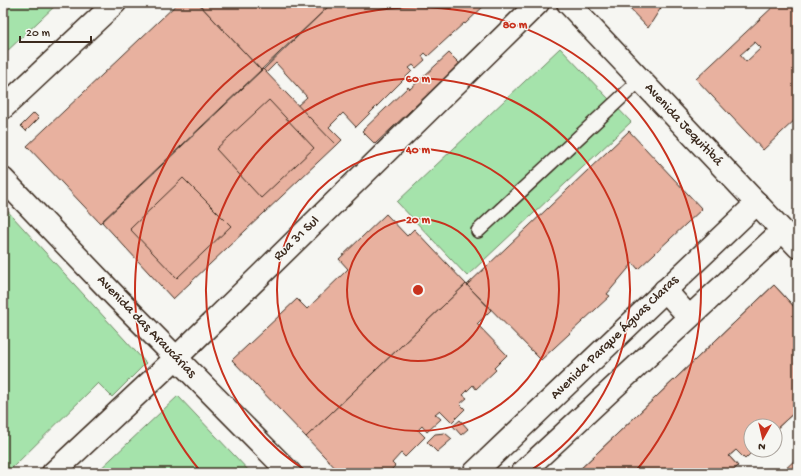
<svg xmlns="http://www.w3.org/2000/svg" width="801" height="476" font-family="'Gochi Hand',sans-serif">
  <rect width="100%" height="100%" fill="#f6f6f2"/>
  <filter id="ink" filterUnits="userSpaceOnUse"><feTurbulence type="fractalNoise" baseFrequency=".025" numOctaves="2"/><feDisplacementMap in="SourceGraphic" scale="8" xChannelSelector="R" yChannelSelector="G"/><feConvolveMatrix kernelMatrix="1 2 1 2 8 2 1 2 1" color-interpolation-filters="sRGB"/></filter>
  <g filter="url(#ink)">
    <!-- green -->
    <g fill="#a5e3ab" stroke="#708664">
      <polygon points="3,3 58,3 3,55"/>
      <polygon points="560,48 631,122 467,276 397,202"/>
      <polygon points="3,206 146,363 112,397 98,383 7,473 3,473"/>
      <polygon points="178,396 251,473 96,473"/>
    </g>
    <!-- building -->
    <g fill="#e8b19f" stroke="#3b2a1e" fill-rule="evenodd">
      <polygon points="178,3 198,3 261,70 100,223 27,146"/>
      <polygon points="198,3 332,3 261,70"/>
      <polygon points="332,3 487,3 465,24 464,23 428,56 425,53 422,56 425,60 416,68 413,65 409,68 412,71 356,127 343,113 329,127 342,140 336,146 297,106 307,97 276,63 266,73 263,70"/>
      <polygon points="627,3 664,3 648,28 628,7 629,6"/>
      <path d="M777,3H798V117L763,150L696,79ZM755,42L761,48L746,62L740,55Z"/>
      <polygon points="449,53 460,64 375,144 362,131 408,87 410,89"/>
      <polygon points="263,69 336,145 173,299 102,222"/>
      <polygon points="269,100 314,148 261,198 216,149"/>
      <polygon points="34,113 39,118 26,131 21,126"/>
      <polygon points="629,131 702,209 638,269 633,263 607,294 610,296 541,360 467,285"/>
      <polygon points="183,178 231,226 177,278 130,229"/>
      <polygon points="386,214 407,236 414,229 466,284 306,437 232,360 297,299 307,309 348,269 339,259"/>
      <polygon points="466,284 491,310 477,324 507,355 494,368 496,370 476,389 473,385 463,395 467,398 460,404 465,409 452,422 440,410 435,414 441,419 427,432 422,426 418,430 425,437 405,457 401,453 392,463 395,466 388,473 340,473 306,437"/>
      <polygon points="774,285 798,311 798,342 768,309 705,366 759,425 798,389 798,409 775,430 775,426 751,426 751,450 754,450 745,459 736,450 729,456 738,466 730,473 576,473"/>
      <polygon points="774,285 798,311 798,409 775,430 775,426 751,426 751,450 754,450 745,459 736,450 729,456 738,466 730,473 576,473"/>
      <polygon points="460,420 468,429 461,435 453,426"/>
      <polygon points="445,433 452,439 437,452 427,442 435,434"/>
      <polygon points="798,457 798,473 781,473"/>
    </g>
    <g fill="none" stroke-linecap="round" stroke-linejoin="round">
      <defs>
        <polyline id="lane" points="478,231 640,80"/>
        <g id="street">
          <polyline points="3,108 115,3"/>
          <polyline points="53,473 176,358 538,3"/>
        </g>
        <g id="secondary">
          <polyline points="568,3 798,247"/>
          <polyline points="3,179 116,297 290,473"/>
          <polyline points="665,290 689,317"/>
          <polyline points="474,473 757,203"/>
          <polyline points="522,473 782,231"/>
        </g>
      </defs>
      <!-- lane casing -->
      <use href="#lane" stroke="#3b2a1e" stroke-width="16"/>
      <!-- street casing -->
      <use href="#street" stroke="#3b2a1e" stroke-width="25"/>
      <!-- secondary casing -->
      <use href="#secondary" stroke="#3b2a1e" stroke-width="25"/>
      <!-- lane -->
      <use href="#lane" stroke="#f6f6f2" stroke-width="13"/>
      <!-- street -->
      <use href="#street" stroke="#f6f6f2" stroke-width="22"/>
      <!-- secondary -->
      <use href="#secondary" stroke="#f6f6f2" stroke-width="22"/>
    </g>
  </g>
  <!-- distance rings -->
  <g fill="none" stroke="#c8321e" stroke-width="2">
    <circle cx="418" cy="290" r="71"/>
    <circle cx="418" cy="290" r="141"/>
    <path d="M310 473A212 212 0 1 1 526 473"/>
    <path d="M201 472A283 283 0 1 1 635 472"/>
  </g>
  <g text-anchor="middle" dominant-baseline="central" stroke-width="3" stroke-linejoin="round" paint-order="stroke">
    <!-- street labels -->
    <g font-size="14" fill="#3b2a1e" stroke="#f6f6f2">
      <text transform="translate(683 125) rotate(47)">Avenida Jequitibá</text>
      <text transform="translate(297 239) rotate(-44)">Rua 31 Sul</text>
      <text transform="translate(146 327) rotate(46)">Avenida das Araucárias</text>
      <text transform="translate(615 338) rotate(-44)">Avenida Parque Águas Claras</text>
    </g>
  </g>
  <circle cx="418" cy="290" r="6" fill="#c8321e" stroke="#f6f6f2" stroke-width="2"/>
  <g font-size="12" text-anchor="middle" font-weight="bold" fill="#c8321e" stroke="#f6f6f2" stroke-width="3" stroke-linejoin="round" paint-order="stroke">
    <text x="515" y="28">80 m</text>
    <text x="418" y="82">60 m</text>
    <text x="418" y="153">40 m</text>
    <text x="418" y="223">20 m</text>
  </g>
  <!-- margin -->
  <rect width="801" height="476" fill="none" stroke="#f6f6f2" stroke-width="16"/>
  <rect x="8" y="8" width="785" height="460" fill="none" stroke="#3b2a1e" stroke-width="1.5" filter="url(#ink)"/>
  <!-- north arrow -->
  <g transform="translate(763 438) rotate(188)"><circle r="19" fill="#f6f6f2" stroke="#aba49d"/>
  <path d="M0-3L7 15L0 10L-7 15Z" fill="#c8321e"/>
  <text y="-6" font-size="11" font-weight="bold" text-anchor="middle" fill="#3b2a1e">N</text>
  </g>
  <!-- scale -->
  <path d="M20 36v6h71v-6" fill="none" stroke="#3b2a1e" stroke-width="2"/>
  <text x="26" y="36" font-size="12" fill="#3b2a1e" stroke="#f6f6f2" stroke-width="3" paint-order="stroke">20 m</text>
</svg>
